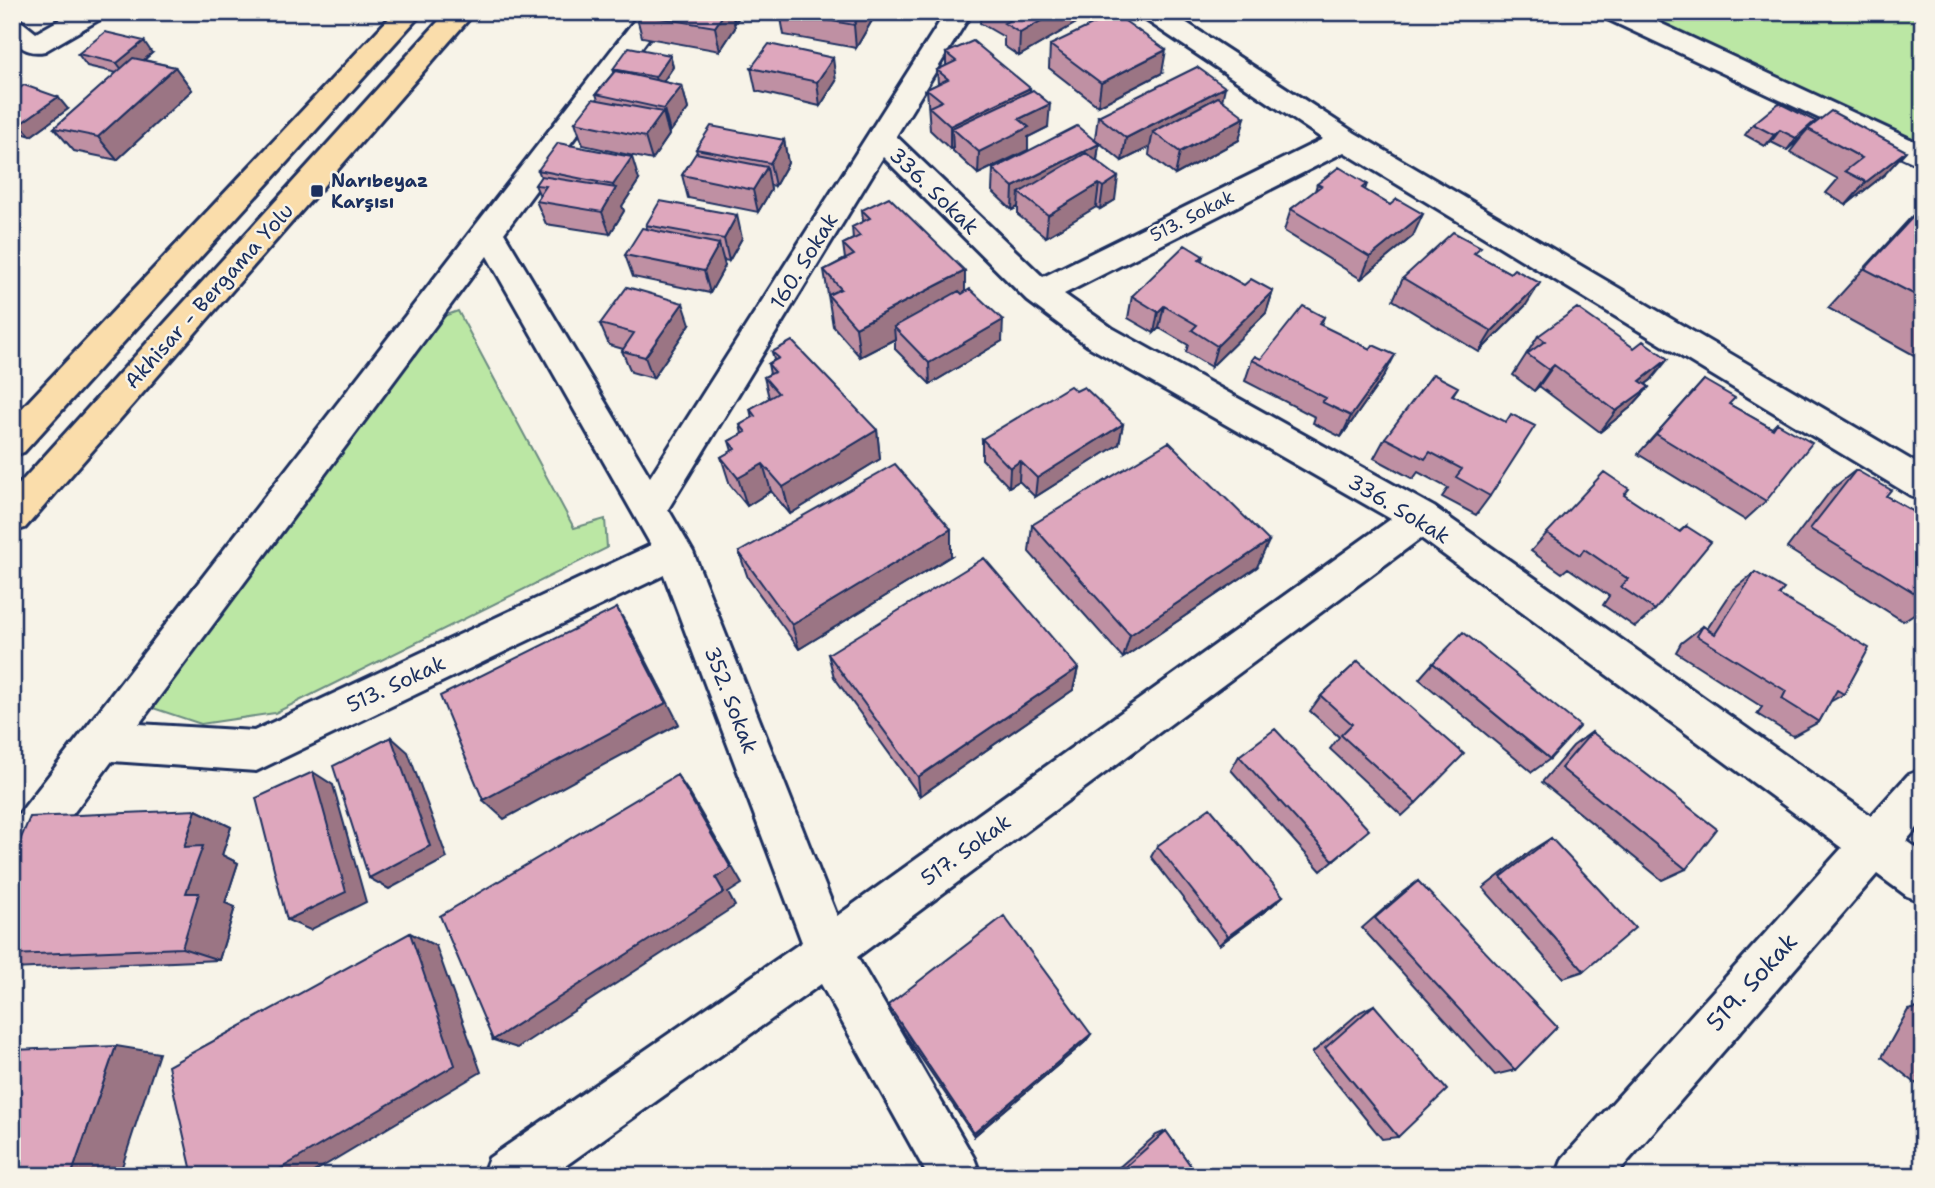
<svg xmlns="http://www.w3.org/2000/svg" width="1935" height="1188" font-family="'Shantell Sans',sans-serif">
<rect width="100%" height="100%" fill="#f7f3e8"/>
<filter id="ink" filterUnits="userSpaceOnUse"><feTurbulence type="fractalNoise" baseFrequency=".0143" numOctaves="2"/><feDisplacementMap in="SourceGraphic" scale="14" xChannelSelector="R" yChannelSelector="G"/><feConvolveMatrix kernelMatrix="1 2 1 2 8 2 1 2 1" color-interpolation-filters="sRGB"/></filter>
<g filter="url(#ink)">
<path fill="#bbe7a4" stroke="#6b8b81" stroke-width="2" d="M1632,12H1923V143C1825,101 1729,55 1632,12Z
M458,311L574,528L605,519L607,548L275,713L201,724L144,705L441,317Z"/>
<g fill="none" stroke-linecap="round" stroke-linejoin="round">
<defs>
<path id="minor" d="M73,12H106L102,18L45,51C30,54 23,49 12,40V19L21,21L36,33Z
M641,12H668L504,233L650,477L946,12H972L896,136L1043,277L1323,139L1143,18L1139,12H1170L1355,133L1923,467V500L1910,495L1344,152L1064,294L1112,328L1434,507L1871,816L1908,775L1923,769V821L1906,841L1923,853V902L1907,896L1877,874L1615,1176H1556L1563,1158L1842,848L1421,538L857,957L974,1158L981,1176H928L821,984L551,1176H482L489,1158L802,942L664,575L256,771L112,761L28,874L12,881V823ZM883,157L1028,301L1088,346L1391,519L837,916L693,552L668,509ZM487,256L651,545L254,731L139,724Z
M1601,12H1636L1923,145V167L1605,18Z"/>
<path id="major" d="M395,12H423L24,452L12,456V419Z
M447,12H475L25,528L12,532V492Z"/>
</defs>
<use href="#minor" stroke="#1b2f5e" stroke-width="6"/>
<use href="#major" stroke="#1b2f5e" stroke-width="6"/>
<use href="#minor" fill="#f7f3e8" fill-rule="evenodd"/>
<use href="#major" fill="#faddab" fill-rule="evenodd"/>
</g>
<path fill="#bf90a3" stroke="#1b2f5e" stroke-width="2" d="M177,12H204L197,18Z
M637,12H742L735,23H734L735,28L720,51L642,37L636,14Z
M780,12H877L856,48L784,35Z
M981,12H1079L1078,22L1019,56L1004,46V37L980,23Z
M1050,45L1162,73L1098,106L1049,68Z
M152,53L144,60L175,67L192,90L117,160L74,151L54,128L117,73L87,66L78,54Z
M946,53L1030,88V92L1048,127L1028,137V150L978,174L953,151V148L950,149L930,130L927,89L938,84L937,70L946,66Z
M670,55L673,67L663,82L682,86L688,109L670,132H668L669,135L652,160L583,145L575,122L598,100L596,94L614,72L613,69Z
M751,68L836,81L820,106L756,91Z
M12,94L68,109L31,136L12,130Z
M1098,116L1245,117L1239,140L1175,175L1149,155L1150,147L1122,161L1095,139Z
M1815,121L1812,126L1885,174L1846,205L1826,193L1838,179L1790,152L1801,138L1787,150L1771,142L1765,146L1745,135L1753,124Z
M784,140L788,163L775,186L770,185L771,190L758,212L688,198L682,175L697,153L696,149Z
M1099,144L1097,161L1115,200L1100,209L1096,207L1046,237L1018,215V207L1012,210L992,191L993,169Z
M538,170L639,180L622,206L624,211L610,234L546,224L536,201L540,196L535,185L541,177Z
M1317,184H1367L1365,190L1390,205L1413,236L1361,279L1284,231L1291,209L1315,191Z
M1923,204V360L1828,308Z
M862,210L965,292L1002,341L930,384L895,349V339L860,357L833,326L824,270L845,259L843,244L853,239L852,227L863,222Z
M646,225L742,238L729,261L723,260L725,266L710,293L633,277L625,255L647,229Z
M1477,255L1510,273L1526,305L1479,352L1393,300L1403,278Z
M1203,256L1202,261L1244,285L1273,291L1266,313L1211,367L1186,352L1188,345L1159,328L1154,333L1128,318L1132,296Z
M1324,317L1321,325L1384,376L1341,437L1313,423L1315,417L1245,381L1252,360L1261,359Z
M600,324H690L653,378L631,372L622,351L623,349L609,345Z
M1538,336L1651,380L1646,384L1649,387L1631,407L1600,432L1539,386L1534,391L1513,375Z
M772,352L877,430L880,459L790,514L771,491L747,506L730,485L721,457L732,451L729,441L742,434L740,425L752,418L750,409L769,398L764,377L770,374L768,364L774,360Z
M1704,380L1729,404L1772,428L1777,423L1766,501L1745,520L1638,454Z
M1458,387L1453,395L1490,496L1476,515L1442,497L1448,488L1418,472L1413,479L1374,458L1385,438Z
M1076,391L1123,424L1119,444L1035,497L1019,481L1009,487L982,459V439Z
M1856,470L1886,496L1923,517V608L1903,621L1787,548L1832,489Z
M1624,496L1679,532L1686,526L1655,610L1635,627L1603,605L1609,596L1568,568L1562,573L1531,551L1547,533Z
M1032,525L1257,567L1123,658L1029,552Z
M739,552L951,556L799,649L748,578Z
M1755,572L1779,595L1844,694L1830,702L1819,722L1793,736L1757,714L1762,707L1676,652L1681,643L1703,626L1707,629L1733,590Z
M828,654L1078,668L1073,690L920,796L834,677Z
M1358,661L1416,803L1402,816L1330,749L1339,737L1310,711L1321,696Z
M1433,663L1550,759L1532,772L1419,679Z
M1592,732L1686,869L1662,880L1542,782L1573,746Z
M1239,756L1356,841L1321,871L1231,770Z
M196,810L231,827L222,855L238,863L225,903L235,907L219,960L12,969V859Z
M1551,838L1584,971L1563,978L1483,888L1532,850Z
M1157,846L1283,896L1272,906L1219,945L1151,857Z
M1418,881L1515,1070L1495,1075L1362,928L1403,892Z
M888,1005L1091,1034L1085,1042L974,1136L892,1015Z
M1374,1005L1398,1137L1382,1139L1312,1053L1360,1012Z
M1923,1007V1089L1882,1057L1908,1010Z
M1166,1131L1198,1176H1109L1156,1135Z"/>
<path fill="#9b7584" stroke="#1b2f5e" stroke-width="2" d="M194,12H204L197,18Z
M725,12H732L735,28L720,51L715,27Z
M733,12H742L735,23Z
M861,12H877L856,48L854,25Z
M1056,12H1079L1078,22L1019,56L1020,33Z
M144,41L152,53L126,75L117,63Z
M1166,50L1162,73L1098,106L1101,83Z
M670,55L673,67L658,89L655,77Z
M833,58L836,81L820,106L817,82Z
M175,67L192,90L117,160L98,137Z
M682,86L688,109L670,132L664,109Z
M1225,87L1220,110L1153,132L1150,147L1122,161L1126,138Z
M1030,88L1029,111L952,128L953,148L950,149V126Z
M58,97L68,109L31,136L20,124Z
M1050,104L1048,127L1028,137V150L978,174L979,152L1019,119Z
M663,112L669,135L652,160L645,137Z
M1245,117L1239,140L1175,175L1180,152Z
M1815,121L1801,137L1787,150L1796,138Z
M1780,130L1771,142L1765,146L1774,135Z
M784,140L788,163L775,186L770,163Z
M1099,144L1096,167L1019,193L1018,207L1012,210L1013,187Z
M1906,151L1885,174L1846,205L1866,182Z
M632,157L639,180L622,206L624,211L610,234L602,212L615,190L613,185Z
M767,167L771,190L758,212L753,190Z
M1118,177L1115,200L1100,209L1103,187Z
M1099,184L1096,207L1046,237L1048,215Z
M1423,214L1413,236L1361,279L1370,257Z
M737,215L742,238L729,261L724,239Z
M719,244L725,266L710,293L704,271Z
M965,271V302L894,327L895,339L860,357L856,327Z
M1540,283L1526,305L1479,352L1492,331Z
M1273,291L1266,313L1211,367L1217,346Z
M683,303L690,324L653,378L645,357Z
M1164,306L1159,328L1154,333L1158,312Z
M1003,320L1002,341L930,384L929,363Z
M1395,355L1384,376L1341,437L1351,416Z
M1668,359L1651,380L1623,401L1640,381Z
M1554,365L1539,386L1534,391L1549,370Z
M1649,387L1631,407L1600,432L1616,411Z
M1123,424L1119,444L1035,497L1037,478Z
M877,430L880,459L790,514L783,487Z
M1020,461L1019,481L1009,487L1010,468Z
M763,464L771,491L747,506L738,478Z
M951,529V556L799,649L792,625Z
M1269,541L1257,567L1123,658L1130,635Z
M617,608L632,633L679,724L504,819L483,800Z
M1078,668L1073,690L920,796L918,777Z
M391,737L408,752L447,858L389,889L369,878Z
M313,772L333,785L366,902L310,930L287,920Z
M677,775L690,794L742,884L728,893L735,906L517,1048L493,1040L716,878Z
M196,810L231,827L222,855L238,863L225,903L235,907L219,960L182,948L186,893L184,847Z
M1283,896L1272,906L1219,945L1228,936Z
M410,933L436,946L481,1072L307,1176H268Z
M1091,1034L1085,1042L974,1136V1133Z
M116,1046L159,1053L119,1176H71Z"/>
<path fill="#dea7bd" stroke="#1b2f5e" stroke-width="2" d="M637,12H725L715,27L636,14Z
M782,12H861L854,25Z
M1002,12H1056L1020,33L1004,23L1012,19Z
M1115,14L1166,50L1101,83L1050,45Z
M105,32L144,41L117,63L78,54Z
M973,41L1030,88L950,126L929,107L942,101L927,89L948,79L937,70L956,61L946,53Z
M769,44L833,58L817,82L751,68Z
M629,47L670,55L655,77L613,69Z
M133,58L175,67L98,137L54,128Z
M1197,67L1225,87L1126,138L1098,116Z
M615,71L682,86L664,109L596,94Z
M24,85L58,97L20,124L12,122V94Z
M1033,90L1050,104L1019,119L1029,127L979,152L952,128Z
M1218,97L1245,117L1180,152L1153,132Z
M593,99L663,112L645,137L575,122Z
M1779,103L1815,121L1796,138L1780,130L1774,135L1753,124Z
M1831,111L1906,151L1866,182L1845,171L1862,158L1808,129Z
M711,126L784,140L770,163L696,149Z
M1077,126L1099,144L1013,187L993,169Z
M558,143L632,157L613,185L538,170Z
M696,153L767,167L753,190L682,175Z
M1086,153L1118,177L1103,187L1099,184L1048,215L1019,193Z
M1339,167L1367,184L1362,188L1390,205L1397,199L1423,214L1370,257L1291,209L1321,186L1317,184Z
M541,176L616,188L602,212L536,201L546,186L535,185Z
M889,197L965,271L856,327L828,295L841,289L824,270L854,255L843,244L860,236L852,227L870,218L862,210Z
M660,201L737,215L724,239L646,225Z
M1923,206V299L1865,269Z
M642,228L719,244L704,271L625,255Z
M1453,232L1481,247L1474,253L1510,273L1514,269L1540,283L1492,331L1403,278Z
M1185,245L1203,256L1199,260L1244,285L1251,279L1273,291L1217,346L1192,330L1197,325L1164,306L1158,312L1132,296Z
M627,287L683,303L645,357L622,351L634,333L600,324Z
M970,289L1003,320L929,363L894,327L959,291L962,294Z
M1303,306L1324,317L1319,324L1370,349L1373,345L1395,355L1351,416L1322,402L1326,398L1252,360L1255,356L1261,359Z
M1577,308L1634,348L1643,341L1668,359L1640,381L1649,387L1616,411L1554,365L1549,370L1527,354L1545,341L1538,336Z
M792,341L877,430L783,487L763,464L738,478L721,457L735,449L729,441L746,432L740,425L755,416L750,409L778,393L764,377L775,372L768,364L779,358L772,352Z
M1433,374L1458,387L1452,395L1506,422L1511,414L1535,426L1490,496L1456,477L1462,469L1430,452L1425,459L1385,438Z
M1704,380L1735,398L1729,404L1773,429L1777,423L1812,443L1766,501L1656,434Z
M1070,386L1076,391L1084,387L1123,424L1037,478L1020,461L1010,468L982,439Z
M1169,442L1269,541L1130,635L1032,525Z
M895,464L951,529L792,625L739,552Z
M1856,470L1891,490L1886,496L1923,517V598L1810,529Z
M1604,472L1629,489L1624,495L1680,532L1686,526L1711,542L1655,610L1621,587L1628,579L1584,549L1580,555L1547,533Z
M984,558L1078,668L918,777L828,654Z
M1755,572L1784,589L1779,595L1869,648L1844,694L1837,690L1819,722L1782,699L1786,691L1697,636L1703,626L1715,634Z
M617,608L666,703L483,800L440,696Z
M1463,632L1580,726L1550,759L1433,663Z
M1358,661L1464,754L1416,803L1341,735L1352,724L1321,696Z
M1275,729L1369,830L1333,860L1239,756Z
M1592,732L1717,829L1686,869L1561,768Z
M391,737L430,846L369,878L333,766Z
M313,772L346,892L287,920L256,798Z
M677,775L731,868L716,878L724,892L493,1040L440,916Z
M1210,808L1283,896L1228,936L1157,846Z
M196,810L184,847L203,846L186,893H199L182,948L12,955V859L30,817Z
M1551,838L1635,928L1584,971L1501,877Z
M1418,881L1557,1027L1515,1070L1375,918Z
M1004,916L1091,1034L974,1133L888,1005Z
M410,933L455,1065L268,1176H193L168,1066Z
M1374,1005L1447,1090L1398,1137L1325,1048Z
M1923,1038V1057L1915,1051Z
M116,1046L71,1176H12V1050Z
M1166,1131L1198,1176H1115Z"/>
</g>
<rect fill="#1b2f5e" stroke="#f7f3e8" stroke-width="2.5" x="310" y="184" width="14" height="14" rx="3.5"/>
<g text-anchor="middle" stroke-width="5" stroke-linejoin="round" paint-order="stroke">
<g font-size="18" font-weight="bold" fill="#1b2f5e" stroke="#f7f3e8" text-anchor="start">
<text x="331" y="187">Narıbeyaz<tspan x="331" dy="21">Karşısı</tspan></text>
</g>
<g font-size="18" fill="#1b2f5e" stroke="#f7f3e8">
<text transform="translate(1192 216) rotate(-27)" y="6">513. Sokak</text>
</g>
<g font-size="21" fill="#1b2f5e" stroke="#f7f3e8">
<text transform="translate(934 191) rotate(44)" y="7">336. Sokak</text>
<text transform="translate(804 261) rotate(-58)" y="7">160. Sokak</text>
<text transform="translate(209 296) rotate(-48)" y="7">Akhisar - Bergama Yolu</text>
<text transform="translate(1399 509) rotate(31)" y="7">336. Sokak</text>
<text transform="translate(396 684) rotate(-25)" y="7">513. Sokak</text>
<text transform="translate(731 700) rotate(69)" y="7">352. Sokak</text>
<text transform="translate(966 850) rotate(-36)" y="7">517. Sokak</text>
</g>
<g font-size="24" fill="#1b2f5e" stroke="#f7f3e8">
<text transform="translate(1752 982) rotate(-48)" y="8">519. Sokak</text>
</g>
</g>
<rect width="1935" height="1188" fill="none" stroke="#f7f3e8" stroke-width="42"/>
<rect x="21" y="21" width="1893" height="1146" fill="none" stroke="#1b2f5e" stroke-width="2.5" filter="url(#ink)"/>
</svg>
